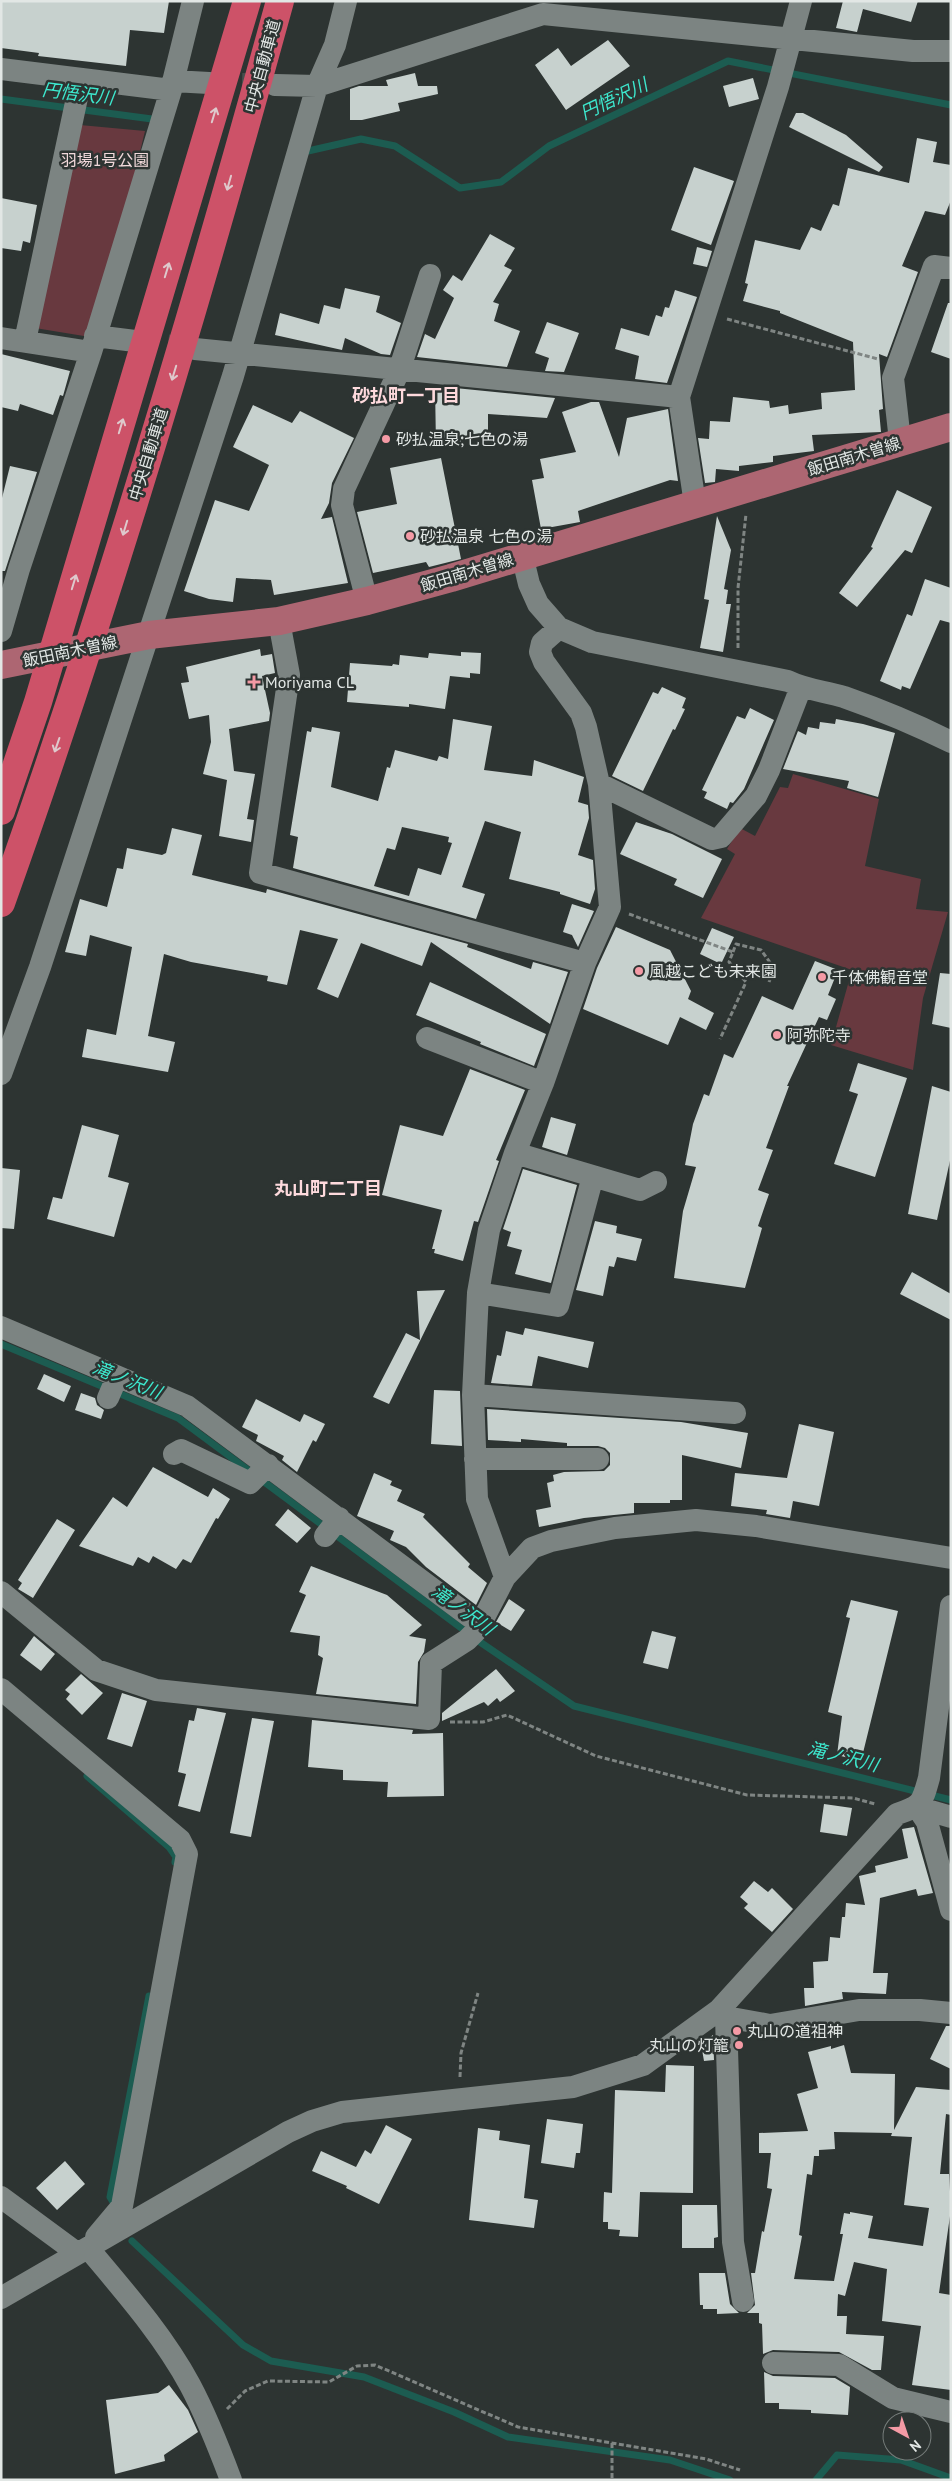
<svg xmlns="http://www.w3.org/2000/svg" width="952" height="2481" font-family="'PT Sans','Noto Sans JP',sans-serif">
<rect width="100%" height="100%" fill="#2d3432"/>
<path fill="#68393f" d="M80,125L145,131L119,238L90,337L35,328Z
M793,774L879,799L865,866L921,879L916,909L948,912L923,998L913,1070L831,1045L852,970L701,918L735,854L727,849L740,828L755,836L780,787L788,788Z"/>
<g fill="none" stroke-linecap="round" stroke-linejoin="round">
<path stroke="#1c5c51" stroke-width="7" d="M1,99L152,119
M308,151L361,139L395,146L460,188L501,182L549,146L728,61L951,105
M1,1344L178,1418L480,1642L574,1706L951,1800
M87,1776L169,1847L176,1857L175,1862
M116,2207L110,2197L149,1996
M132,2241L243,2345L271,2361L364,2377L454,2412L508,2437L670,2460L730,2480
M816,2480L837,2455L901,2460L951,2478"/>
</g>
<path fill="#c7d1ce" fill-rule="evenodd" d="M1,1H169L164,33L130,30L126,66L38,56L39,53L1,48Z
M843,1H918L911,22L863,9L857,32L836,28Z
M608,40L630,66L566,110L535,65L558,48L571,66Z
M415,73L418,86H437L438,94L398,103L400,111L362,120H350V89L359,86H388L386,80Z
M753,78L759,99L729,107L723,86Z
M796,113H803L846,135L883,167L879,172L789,127Z
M917,138L937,142L933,162L951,165V200L945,215L925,211L902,266L918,272L887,357L879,354L883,409L879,410L881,432L812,435L814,451L773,456V462L739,466V471L716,469L715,482L705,483L698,438L709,439L710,421L730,422L733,397L769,401L770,408L788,405L789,414L822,409L821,393L855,390L853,342L780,313V311L743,301L748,284L745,283L755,240L800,250L811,227L821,231L833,204L839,206L848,168L909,183Z
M694,167L734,181L711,245L671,230Z
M1,198L37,205L30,243L23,241L21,251L1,248Z
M490,234L515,248L504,266L512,270L493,302L499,304L494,321L520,331L507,367L417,357L425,334L435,339L454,298L443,290L453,275L462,281Z
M697,247L712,251L707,267L693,264Z
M345,288L380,296L376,312L401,323L390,355L381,354L345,338L342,350L275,335L280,313L319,324L324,305L340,309Z
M675,290L697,297L667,383L635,379L639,356L615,349L621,328L649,336L656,315L662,317L665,307L669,308Z
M948,303H951V359L931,352Z
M547,322L579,333L564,372L545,371L549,358L535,353Z
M1,354L70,371L63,396L60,395L53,415L20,404L18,411L1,407Z
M435,386L555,398L547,418L488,414V438H464V446H436Z
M591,402H599L619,457L627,418L668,409L678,481L670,480L578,511L580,522L541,529L532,480L544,478L540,459L576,452L562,412Z
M253,405L292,423L300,411L354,438L332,483L329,503L321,519L332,517L348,583L274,595L271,580L236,578L233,602L209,599L184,591L215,500L249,511L269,465L233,447Z
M441,458L461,559L429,567L426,562L373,573L357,512L397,504L390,468Z
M10,466L37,472L5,571H1V502Z
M897,490L932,507L912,553L905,550L857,607L839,593L873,548L871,547Z
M717,516L731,550L724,589L728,590L726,604H731L723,652L700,648L709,600L704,599Z
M925,579L951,588V623L940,620L910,689L902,686L901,690L880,681L907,614L912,616Z
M260,649L261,656L272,654L275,673L262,676L270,713L269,721L229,729L234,771L255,774L247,819L254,820L251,842L219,836L227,780L203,774L211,742L209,715L189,719L181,683L189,682L186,667Z
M461,652L481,653L480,674L470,673V678L450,676L445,709L409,704V707L347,702L350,663L392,666L393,664L399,665L400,655L428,658L429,653L461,656Z
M662,687L686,698L682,708L685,709L675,730L673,729L643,791L612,776L653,692L658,694Z
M750,708L774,720L744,789L733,803L730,802L727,809L704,798L707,792L702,790L737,716L745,719Z
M453,719L492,726L484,770L532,776L534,760L584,777L578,802L588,805L589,818L578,855L593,860L595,889L590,904L560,894V892L509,879L521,832L485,821L462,887L485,894L476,919L293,868L298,837L290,835L307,731L311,732L312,727L340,732L331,787L378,801L387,767L390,768L395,750L437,761L439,756L448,759ZM402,827L449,837L448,842L452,843L441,875L418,868L409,896L374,886L387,848L395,850Z
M836,719L863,724L895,733L878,797L847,788L849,781L783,769L798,731L806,735L808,727L819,729L820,722L835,724Z
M636,822L672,834L722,859L703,898L674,885L677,879L620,854Z
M172,828L202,835L192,875L266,893L267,889L271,890L468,944L467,947L531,969L533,962L568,972L550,1024L431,942L422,966L361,943L338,998L317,989L338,939L300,930L287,985L267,981L268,976L191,962L164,954L148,1036L175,1042L168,1072L82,1057L87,1029L116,1035L132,947L90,935L86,956L65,952L80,899L107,907L117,868L123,869L127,848L162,855L166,853Z
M572,904L594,911L578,947L572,935L563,932Z
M616,927L670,950L691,991L688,999L714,1013L706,1030L680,1017L668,1045L583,1009L597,968Z
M712,928L734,937L721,964L700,954Z
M815,961L838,970L828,995L836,999L827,1020L819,1017L787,1086H789L766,1148L773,1150L758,1190L769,1194L758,1226L762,1228L745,1288L674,1278L683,1211L696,1167L685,1165L693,1124L704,1094L709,1096L724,1054L733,1058L762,996L793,1010Z
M940,973L951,974V1028L932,1024Z
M430,982L546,1034L534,1066L480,1044L481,1042L416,1015Z
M858,1063L907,1078L875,1177L834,1164L858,1094L849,1091Z
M470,1069L525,1090L496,1160L499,1161L478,1222L474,1221L463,1261L434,1253L435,1249H432L442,1210L382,1195L400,1125L443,1136Z
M932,1086L951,1092V1156L937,1220L908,1214Z
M551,1117L576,1124L567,1155L542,1147Z
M82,1125L119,1135L108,1177L129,1183L114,1237L47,1219L53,1197L62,1199Z
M1,1168L20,1170L14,1229L1,1228Z
M523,1169L577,1185L551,1283L515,1274L522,1250L507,1246L511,1232L503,1229Z
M595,1221L617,1226L616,1233L642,1239L636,1261L617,1257L614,1267L609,1266L603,1296L576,1290Z
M912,1272L951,1294V1320L900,1294Z
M445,1290L389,1404L373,1397L406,1333L420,1340L417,1291Z
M525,1328L594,1342L588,1368L538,1356L532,1386L491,1383L497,1355L501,1356L506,1331L523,1335Z
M44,1374L71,1386L64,1402L37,1389Z
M434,1390L460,1391L462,1446L431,1444Z
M81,1393L95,1398L97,1405L104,1410L101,1419L75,1410Z
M256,1399L300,1422L304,1414L325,1424L316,1442L313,1440L297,1472L282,1460L284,1456L256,1441L258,1435L242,1427Z
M487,1409L681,1422L748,1433L741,1468L682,1455V1500H670V1503H634V1513L584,1518L539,1527L536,1510L551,1507L547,1483L554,1481L553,1475L564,1472L604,1471L610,1465V1453L605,1448L598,1446H567V1443L521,1439V1442L488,1440Z
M799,1424L834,1432L819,1506L793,1501L790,1518L766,1514L767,1510L731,1506L735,1473L787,1478Z
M153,1467L208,1497L213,1488L230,1499L218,1519L216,1518L191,1563L183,1559L176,1569L153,1556L149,1563L138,1557L133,1566L79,1546L113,1497L127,1507Z
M374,1473L392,1481L390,1485L402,1490L397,1501L425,1514L423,1517L470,1564L468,1567L487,1583L476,1605L426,1567L406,1547L390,1540L394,1531L357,1516Z
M288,1509L311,1528L297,1543L275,1525Z
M57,1519L75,1530L33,1598L18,1589L22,1583L18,1580Z
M311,1566L387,1595L422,1625L409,1636L426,1639L424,1652L418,1662L416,1704L316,1694L323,1658L318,1655L320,1636L290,1632L306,1595L299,1592Z
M509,1599L525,1610L511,1631L496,1622Z
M851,1600L898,1611L861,1761L837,1755L842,1716L828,1712L850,1618L846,1617Z
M652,1631L676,1637L668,1669L643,1663Z
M34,1636L55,1654L41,1671L20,1655Z
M496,1669L515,1691L500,1702L497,1698L488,1706L484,1702L442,1721V1713Z
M81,1674L103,1693L82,1715L66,1699L70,1694L65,1690Z
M122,1693L147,1701L132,1747L107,1739Z
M197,1708L226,1713L200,1812L178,1806L186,1774L178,1772L189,1720L194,1721Z
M252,1718L274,1721L251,1837L230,1833Z
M312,1720L413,1730L412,1734L443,1733L444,1796L387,1797L388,1782L343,1780V1770L308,1767Z
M824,1804L852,1808L847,1836L820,1832Z
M914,1827L933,1893L918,1896L916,1889L880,1898L873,1973H888L886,1994L842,1992L843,1999L805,2006L804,1988H814L813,1962L828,1961L830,1937L840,1938L842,1917H845L846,1903L865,1905L859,1876L876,1872L875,1866L908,1858L902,1829Z
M754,1881L768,1892L772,1888L793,1909L772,1932L744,1908L748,1904L740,1897Z
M946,2026H951V2069L930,2059Z
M713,2035L714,2060L704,2061L701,2044Z
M844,2045L851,2073L895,2074L894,2130L916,2087L951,2090V2115L946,2114L940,2174H949L951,2209L939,2293L951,2295V2390L912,2385L921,2326L882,2321L887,2269L854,2262L845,2296L838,2294L837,2316H847L846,2334L884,2336L881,2370H872L839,2352L773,2350L763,2354L762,2324L759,2323V2313H747L755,2305L751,2273H755L762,2231L764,2232L772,2189L767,2188L771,2153H759V2133L808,2131L797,2094L818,2088L808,2052L831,2046V2049ZM834,2132L892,2133L891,2136L912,2137L904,2205L929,2208L923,2246L868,2238L873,2216L850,2212V2214L844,2213L840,2234H843L834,2281L794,2279L802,2236L799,2235L807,2174L812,2175L814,2156H819V2150L835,2149Z
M666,2065L694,2066L693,2193L640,2192L638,2237L619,2236L620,2230L608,2229V2222H603L604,2192L612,2193L615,2090L665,2092Z
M547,2119L583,2124L580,2153H576L574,2168L541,2163Z
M386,2125L412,2139L379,2204L346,2188L347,2186L312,2171L321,2151L356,2167L365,2150L371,2154Z
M478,2128L500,2131L499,2140L530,2145L524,2198L538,2200L534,2228L469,2220Z
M65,2161L85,2184L57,2210L36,2188Z
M682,2205H717L718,2237L714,2238V2248H682Z
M699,2273H725L730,2304L739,2313L717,2314V2309H703V2305H700Z
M764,2372L773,2376L835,2378L850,2387L848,2415L811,2413V2410L779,2409V2403H765Z
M169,2385L188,2410L198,2432L164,2455L165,2461L115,2474L106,2400L158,2393Z"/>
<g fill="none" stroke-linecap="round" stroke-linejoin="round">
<path stroke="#484f4d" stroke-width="22" stroke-dasharray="22 11" stroke-linecap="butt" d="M209,83L273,85
M135,341L195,349"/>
<path stroke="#7f8583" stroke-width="3" stroke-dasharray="5 2.5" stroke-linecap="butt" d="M727,319L878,359
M738,648V588L746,514
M629,914L733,952L729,962L746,982L720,1039
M733,952L736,944L761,950L774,968L769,982
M450,1722H483L507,1715L596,1756L747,1795L853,1798L875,1804
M460,2077L461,2053L478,1993
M227,2409L245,2391L268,2381L329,2382L357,2366L375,2365L518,2427L706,2459L740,2470
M612,2443V2480"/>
<path stroke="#7c8482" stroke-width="22" d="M1,69L171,90
M173,81L209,83
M275,85L317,86L543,14L913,51H951
M95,336L135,341
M1,338L91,352L19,569L1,631
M25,341L81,79
M195,349L679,397
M91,352L171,90L193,1
M900,441L893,378L934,266L951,268
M695,504L679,397L778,87L801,1
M522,555L529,584L538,604L559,628L592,642L788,681C806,690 825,691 844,697C881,710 915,724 951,742
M367,601L342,505L344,489L399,371L430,275
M279,621L289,675L260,873L585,963
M599,784L712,839L721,837L756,796L769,770L801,687
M427,1038L543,1083
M1,1074L40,967L233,376L317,86L335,45L346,1
M515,1153L640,1190L656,1182
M478,1293L558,1306L593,1176
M1,1327L187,1406L481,1625
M473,1395L735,1413
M108,1398L117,1377
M174,1454L181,1450L250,1483L268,1465
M475,1459H598
M325,1536L339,1518
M505,1577L477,1499L473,1395L478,1293L489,1230L515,1153L543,1083L585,963L610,907L599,784L586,727L581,713L544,662L540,652L542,643L559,628
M1,1592L96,1670L156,1690L429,1719L431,1663L467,1640L478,1629L505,1577L532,1548L551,1541L615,1528L696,1520L756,1526L951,1558
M1,1689L180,1840L187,1854L122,2206L96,2237
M917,1807L927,1822L951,1910
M917,1807L951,1817
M719,2010L726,2017L733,2242L743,2301
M726,2017L770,2025L859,2010H920L951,2013
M1,2197L77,2253
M88,2248C124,2291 163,2335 190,2385C206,2415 219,2448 231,2480
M1,2298L288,2132L312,2121L342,2112L573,2087L643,2065L719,2010L897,1814C922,1806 922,1803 929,1778L951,1606
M773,2363L839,2365L893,2398L951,2412"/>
<path stroke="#ad6672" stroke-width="28" d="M1,665L149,635L279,621L367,601L451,578L951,427"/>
<path stroke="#cd5268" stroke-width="28" d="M1,811L38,702L247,1
M1,903C107,607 197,304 280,1"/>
</g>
<defs><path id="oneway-shaft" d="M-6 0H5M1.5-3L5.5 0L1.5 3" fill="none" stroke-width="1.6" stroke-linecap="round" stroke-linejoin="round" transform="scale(1.25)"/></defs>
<g stroke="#dec9cc">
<use href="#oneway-shaft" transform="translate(214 115) rotate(-73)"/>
<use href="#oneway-shaft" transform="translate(229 183) rotate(106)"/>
<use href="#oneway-shaft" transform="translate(167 270) rotate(-73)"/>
<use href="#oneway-shaft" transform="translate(174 373) rotate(107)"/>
<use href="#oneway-shaft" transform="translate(121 426) rotate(-73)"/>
<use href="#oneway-shaft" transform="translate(125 528) rotate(107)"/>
<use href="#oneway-shaft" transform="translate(74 582) rotate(-73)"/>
<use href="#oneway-shaft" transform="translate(57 745) rotate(109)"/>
</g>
<g fill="#f49aa5" stroke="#2d3432" stroke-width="2">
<circle cx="386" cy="439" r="5"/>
<circle cx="410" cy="536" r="5"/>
<path d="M251.5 674.5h5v5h5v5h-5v5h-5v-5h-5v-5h5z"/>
<circle cx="639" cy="971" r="5"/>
<circle cx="822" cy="977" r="5"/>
<circle cx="777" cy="1035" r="5"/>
<circle cx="737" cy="2031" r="5"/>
<circle cx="739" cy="2045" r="5"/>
</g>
<g text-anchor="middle" stroke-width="5" stroke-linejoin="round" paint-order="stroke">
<g font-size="16" fill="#e2e7e5" stroke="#2d3432">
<text transform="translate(262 66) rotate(-75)" y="6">中央自動車道</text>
<text transform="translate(148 454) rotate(-73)" y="6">中央自動車道</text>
<text transform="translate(854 456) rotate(-17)" y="6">飯田南木曽線</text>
<text transform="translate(467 572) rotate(-17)" y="6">飯田南木曽線</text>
<text transform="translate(70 651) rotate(-12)" y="6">飯田南木曽線</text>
</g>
<g font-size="16" fill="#f1d8da" stroke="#2d3432">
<text x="105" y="166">羽場1号公園</text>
</g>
<g font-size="16" fill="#e2e7e5" stroke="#2d3432" text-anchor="start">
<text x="396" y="445">砂払温泉;七色の湯</text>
<text x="420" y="542">砂払温泉 七色の湯</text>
<text x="265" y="688">Moriyama CL</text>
<text x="649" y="977">風越こども未来園</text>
<text x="832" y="983">千体佛観音堂</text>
<text x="787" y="1041">阿弥陀寺</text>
<text x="747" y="2037">丸山の道祖神</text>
<text x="729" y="2051" text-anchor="end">丸山の灯籠</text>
</g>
<g font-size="18" font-style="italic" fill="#3de8ce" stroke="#2d3432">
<text transform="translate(78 94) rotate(7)" y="6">円悟沢川</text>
<text transform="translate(614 99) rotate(-25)" y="6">円悟沢川</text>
<text transform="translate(127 1380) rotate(22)" y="6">滝ノ沢川</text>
<text transform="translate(463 1610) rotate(36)" y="6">滝ノ沢川</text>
<text transform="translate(843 1757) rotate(14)" y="6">滝ノ沢川</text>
</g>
<g font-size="18" font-weight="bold" fill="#fedadd" stroke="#2d3432">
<text x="406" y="402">砂払町一丁目</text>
<text x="328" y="1195">丸山町二丁目</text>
</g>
</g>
<rect width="952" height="2481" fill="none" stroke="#e2e7e5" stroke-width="5"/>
<g transform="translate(907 2436) rotate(140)"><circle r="24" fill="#2d3432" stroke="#757c7a"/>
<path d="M0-4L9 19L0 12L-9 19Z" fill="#f49aa5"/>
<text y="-8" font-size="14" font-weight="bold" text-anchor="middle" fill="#e2e7e5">N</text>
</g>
</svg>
